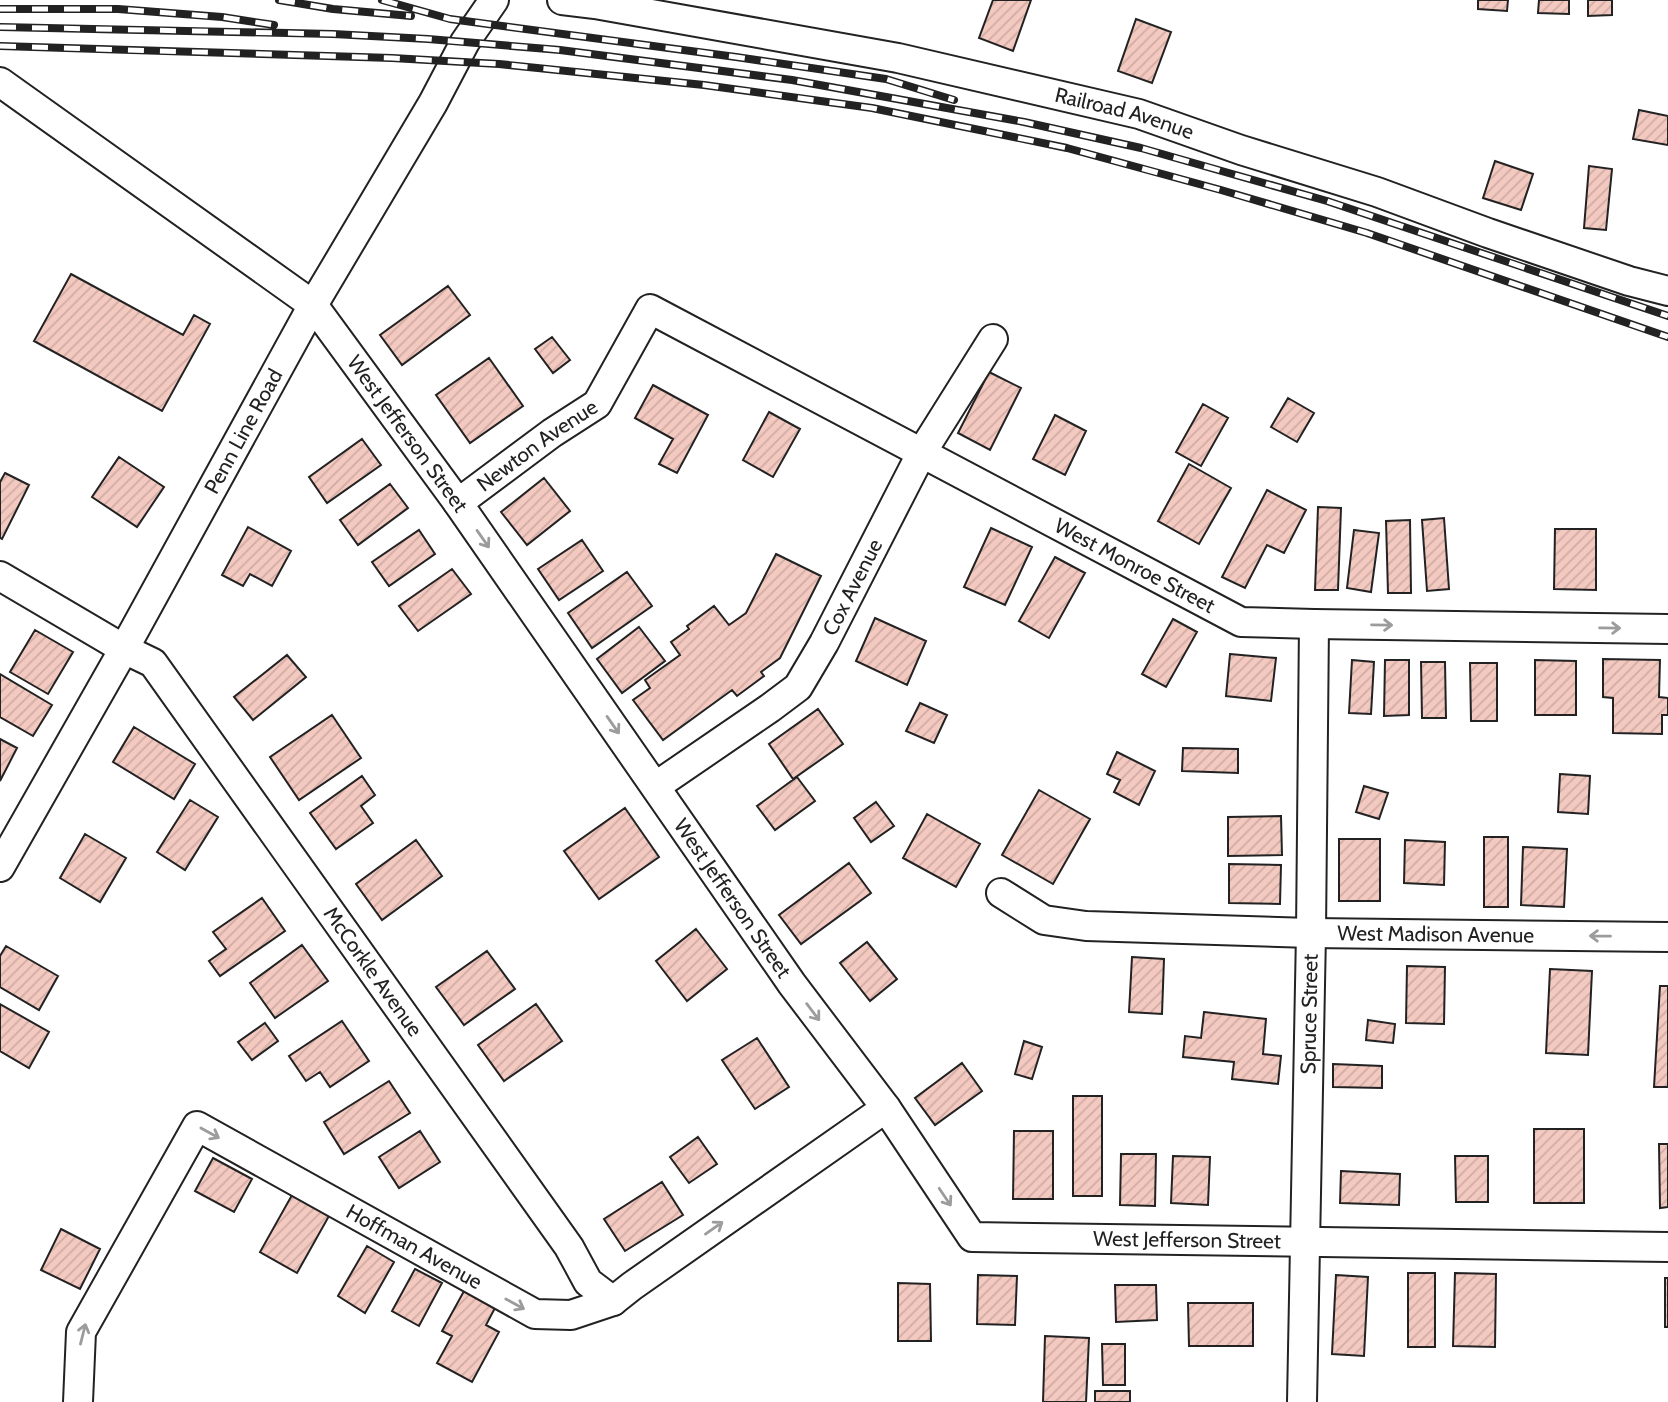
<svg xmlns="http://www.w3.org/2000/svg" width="1668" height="1402" font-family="Cabin,sans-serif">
<defs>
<pattern id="building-hatch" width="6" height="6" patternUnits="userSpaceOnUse" patternTransform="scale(1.75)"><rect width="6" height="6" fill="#f3c9c0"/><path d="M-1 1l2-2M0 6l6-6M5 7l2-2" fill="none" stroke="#d0aca5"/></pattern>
</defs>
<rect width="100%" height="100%" fill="#fff"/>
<path fill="url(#building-hatch)" stroke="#222" stroke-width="2" d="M993,0H1031L1013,51L979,38Z
M1478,0H1508L1507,11L1478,9Z
M1539,0H1569V14L1538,13Z
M1588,0H1612V15L1588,16Z
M1136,19L1171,32L1152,83L1118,71Z
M1639,110L1668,116V145L1633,139Z
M1495,161L1533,174L1521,210L1483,198Z
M1589,166L1612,169L1606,230L1584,228Z
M71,274L183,335L194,315L210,324L162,411L34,341Z
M448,286L470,315L402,365L380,335Z
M552,337L570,360L553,373L535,349Z
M489,358L523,406L470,443L436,395Z
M989,372L1021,388L990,450L958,433Z
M653,385L708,415L677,473L659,464L673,439L635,418Z
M1288,398L1314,413L1297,442L1271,427Z
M1203,404L1228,418L1201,466L1176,452Z
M769,412L800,429L773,477L743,460Z
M1055,415L1086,431L1065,475L1033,459Z
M362,439L381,465L327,503L309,477Z
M119,457L164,487L137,527L92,497Z
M1189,464L1231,488L1199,544L1158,521Z
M5,473L29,485L2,539L0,538V482Z
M544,478L570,511L527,545L501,512Z
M390,484L408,508L358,545L340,520Z
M1267,490L1306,510L1284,553L1267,545L1245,588L1222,577Z
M1318,507L1341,508L1338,590H1315Z
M1444,518L1449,589L1427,591L1422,520Z
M1410,520L1411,593H1388L1386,521Z
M248,527L291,551L272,586L250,574L243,586L222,575Z
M991,528L1032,547L1005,605L964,587Z
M1555,529H1596V590L1554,589Z
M419,530L435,554L389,586L372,562Z
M1354,530L1379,533L1371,592L1347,588Z
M582,540L603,571L559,600L538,569Z
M776,554L821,576L780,658L761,672L764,676L737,696L732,690L663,740L633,700L650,688L645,680L680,655L671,642L689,629L687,626L714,606L729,625L746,613Z
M1055,557L1085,573L1049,638L1019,621Z
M452,569L471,594L418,631L399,606Z
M627,572L652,606L592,648L568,613Z
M875,618L926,641L907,685L856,661Z
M1173,619L1197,632L1166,687L1142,674Z
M639,627L665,661L622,693L597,659Z
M35,630L73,652L48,694L10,672Z
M1230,654L1276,658L1271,701L1226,696Z
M287,655L306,677L253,720L234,697Z
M1603,659L1660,660L1659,697L1668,698V715H1662V734L1613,733V698L1603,697Z
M1352,660L1374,662L1371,714L1349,713Z
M1385,660H1409V715L1384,716Z
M1535,660L1576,661V715H1535Z
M1421,662H1445L1446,718H1422Z
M1470,663H1497V721H1471Z
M0,674L52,705L33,736L0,717Z
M920,703L947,715L934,743L906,731Z
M818,709L843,744L793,779L769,744Z
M332,715L361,758L299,800L270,757Z
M134,727L195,764L174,799L113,762Z
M0,739L17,748L0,781Z
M1183,748L1238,749V773L1182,771Z
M1117,752L1155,771L1139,805L1114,792L1120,780L1107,774Z
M1560,774L1590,776L1588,814L1558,812Z
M362,776L375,795L361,806L373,823L336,849L310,813Z
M797,777L815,801L775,830L757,806Z
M1364,786L1388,793L1379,819L1356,812Z
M1039,790L1090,819L1053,884L1002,855Z
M190,800L218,817L185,870L157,852Z
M876,802L894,826L871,842L854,818Z
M625,808L659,857L599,899L564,851Z
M927,814L980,844L956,887L903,858Z
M1281,816L1282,855L1228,856V817Z
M85,834L126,858L100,902L60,878Z
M1484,837H1508V907H1484Z
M1339,839H1380V901H1339Z
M416,840L442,876L382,920L356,884Z
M1405,840L1445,842L1444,885L1404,883Z
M1523,847L1567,849L1564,907L1521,905Z
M849,863L871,893L801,944L779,915Z
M1229,864L1281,865L1280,904L1229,903Z
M262,898L285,931L220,976L209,961L226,949L213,932Z
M696,929L727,969L687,1001L656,961Z
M867,942L897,979L870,1001L840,963Z
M302,945L328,981L275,1018L250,983Z
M6,946L58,976L39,1010L0,987V956Z
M487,951L515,989L464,1025L436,987Z
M1132,957L1164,959L1162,1014L1129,1012Z
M1407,966L1445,967L1444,1024L1406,1023Z
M1550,969L1592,971L1588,1055L1546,1053Z
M1660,986H1668V1087H1654Z
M0,1004L49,1032L29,1068L0,1051Z
M536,1004L562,1041L504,1081L478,1045Z
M1204,1012L1266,1019L1263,1054L1281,1056L1278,1084L1232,1079L1234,1062L1183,1057L1185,1036L1201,1038Z
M1368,1020L1395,1024L1393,1043L1366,1040Z
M342,1021L369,1061L330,1087L320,1072L306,1081L289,1056Z
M265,1023L278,1041L252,1060L238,1042Z
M757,1038L789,1087L755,1109L722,1060Z
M1024,1041L1042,1047L1032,1079L1015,1074Z
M962,1063L982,1091L935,1125L915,1098Z
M1333,1064L1382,1066V1088L1333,1087Z
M389,1081L410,1113L344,1154L324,1122Z
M1073,1096H1102V1196H1073Z
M1534,1129H1584V1203H1534Z
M420,1131L440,1162L399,1188L379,1157Z
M1014,1131H1053V1199H1013Z
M698,1137L717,1164L689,1183L670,1157Z
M1659,1144H1668V1207L1660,1208Z
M1121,1154H1156L1155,1206L1120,1205Z
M1173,1156L1210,1157L1208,1205L1171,1203Z
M1455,1156H1488V1202H1456Z
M213,1158L252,1179L234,1212L195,1191Z
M1341,1171L1400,1174L1399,1205L1340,1203Z
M662,1182L683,1215L625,1251L604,1219Z
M292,1195L329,1216L297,1273L260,1252Z
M61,1229L100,1249L80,1289L41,1270Z
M367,1246L394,1262L365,1313L338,1296Z
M415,1269L442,1283L419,1326L392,1311Z
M1408,1273H1435V1347H1408Z
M1455,1273L1496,1274L1495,1347L1453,1346Z
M978,1275L1017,1276L1015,1325L977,1324Z
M1336,1275L1368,1277L1364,1356L1332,1354Z
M1665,1278H1668V1327H1665Z
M898,1283L930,1284L931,1341H898Z
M1115,1285H1156L1157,1320L1116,1322Z
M464,1291L495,1308L486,1325L499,1332L472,1382L437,1363L452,1336L442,1331Z
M1188,1303H1253V1346H1189Z
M1045,1336L1089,1338L1086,1402H1043Z
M1102,1344H1125V1385H1103Z
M1095,1391H1130V1402H1095Z"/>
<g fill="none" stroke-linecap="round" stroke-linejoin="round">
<defs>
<g id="street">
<path id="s1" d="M562,0L595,4L898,58L1139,114L1241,150L1377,192L1488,233L1629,281L1668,291"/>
<path id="s2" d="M0,82L313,305L458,503L792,984L886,1108L972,1237L1668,1247"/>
<path id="s3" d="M458,503L552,433L597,404L650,309L1241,622L1314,624L1668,629"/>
<path id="s4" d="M0,576L124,649L153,663L569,1247L588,1282L613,1301"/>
<path id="s5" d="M656,786L770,708L798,687L824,643L922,452L993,339"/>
<path id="s6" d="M0,867L124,649L313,305L433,103L465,42L494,0"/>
<path id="s7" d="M1001,893L1044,920L1086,926L1311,933L1668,937"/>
<path id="s8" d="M78,1402L81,1332L197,1126L535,1314L571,1315L613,1301L632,1286L886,1108"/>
<path id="s9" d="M1302,1402L1311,933L1314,624"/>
</g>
</defs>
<use href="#street" stroke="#222" stroke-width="32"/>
<use href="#street" stroke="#fff" stroke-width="28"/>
<defs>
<path id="rail" d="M279,0L333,9L411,16
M382,0L450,19L736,57L886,79L954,100
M0,9H118L222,17L274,25
M0,27L333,34L428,39L560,50L792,80L1024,122L1141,148L1327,201L1668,316
M0,46L392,58L499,64L704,85L872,108L1067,148L1221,190L1367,233L1668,337"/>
</defs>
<use href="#rail" stroke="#222" stroke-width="8"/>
<use href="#rail" stroke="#fff" stroke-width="5" stroke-dasharray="16" stroke-linecap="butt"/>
</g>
<defs><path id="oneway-shaft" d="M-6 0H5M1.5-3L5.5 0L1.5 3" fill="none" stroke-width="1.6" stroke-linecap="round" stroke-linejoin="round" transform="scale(1.75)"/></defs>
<g stroke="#9c9c9c">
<use href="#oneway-shaft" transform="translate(483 539) rotate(55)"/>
<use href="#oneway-shaft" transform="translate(1382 625) rotate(1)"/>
<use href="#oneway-shaft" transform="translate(1610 628) rotate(1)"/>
<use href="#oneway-shaft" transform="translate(613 725) rotate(55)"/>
<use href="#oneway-shaft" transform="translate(1600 936) rotate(-179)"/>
<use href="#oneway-shaft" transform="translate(813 1012) rotate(53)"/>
<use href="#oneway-shaft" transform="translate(210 1133) rotate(29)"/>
<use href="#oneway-shaft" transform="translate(945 1197) rotate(56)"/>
<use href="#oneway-shaft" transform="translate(714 1228) rotate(-35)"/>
<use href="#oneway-shaft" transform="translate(515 1304) rotate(29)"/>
<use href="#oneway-shaft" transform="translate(83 1334) rotate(-76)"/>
</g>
<g text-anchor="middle" stroke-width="5" stroke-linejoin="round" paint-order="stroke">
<g font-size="21" fill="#222" stroke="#fff">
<text dy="7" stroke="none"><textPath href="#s1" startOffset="574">Railroad Avenue</textPath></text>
<text dy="7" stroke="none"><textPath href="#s6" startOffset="499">Penn Line Road</textPath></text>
<text dy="7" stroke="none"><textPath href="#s2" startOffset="544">West Jefferson Street</textPath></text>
<text dy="7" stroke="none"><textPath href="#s3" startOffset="98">Newton Avenue</textPath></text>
<text dy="7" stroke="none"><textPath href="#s3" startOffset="828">West Monroe Street</textPath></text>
<text dy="7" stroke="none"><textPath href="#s5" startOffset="287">Cox Avenue</textPath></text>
<text dy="7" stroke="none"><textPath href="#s2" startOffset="1111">West Jefferson Street</textPath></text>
<text dy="7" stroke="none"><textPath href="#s7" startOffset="443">West Madison Avenue</textPath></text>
<text dy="7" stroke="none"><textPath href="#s4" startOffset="555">McCorkle Avenue</textPath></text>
<text dy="7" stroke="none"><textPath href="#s9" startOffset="388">Spruce Street</textPath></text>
<text dy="7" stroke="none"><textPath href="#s2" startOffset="1741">West Jefferson Street</textPath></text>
<text dy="7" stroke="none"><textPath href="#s8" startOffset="555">Hoffman Avenue</textPath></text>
</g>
</g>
</svg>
